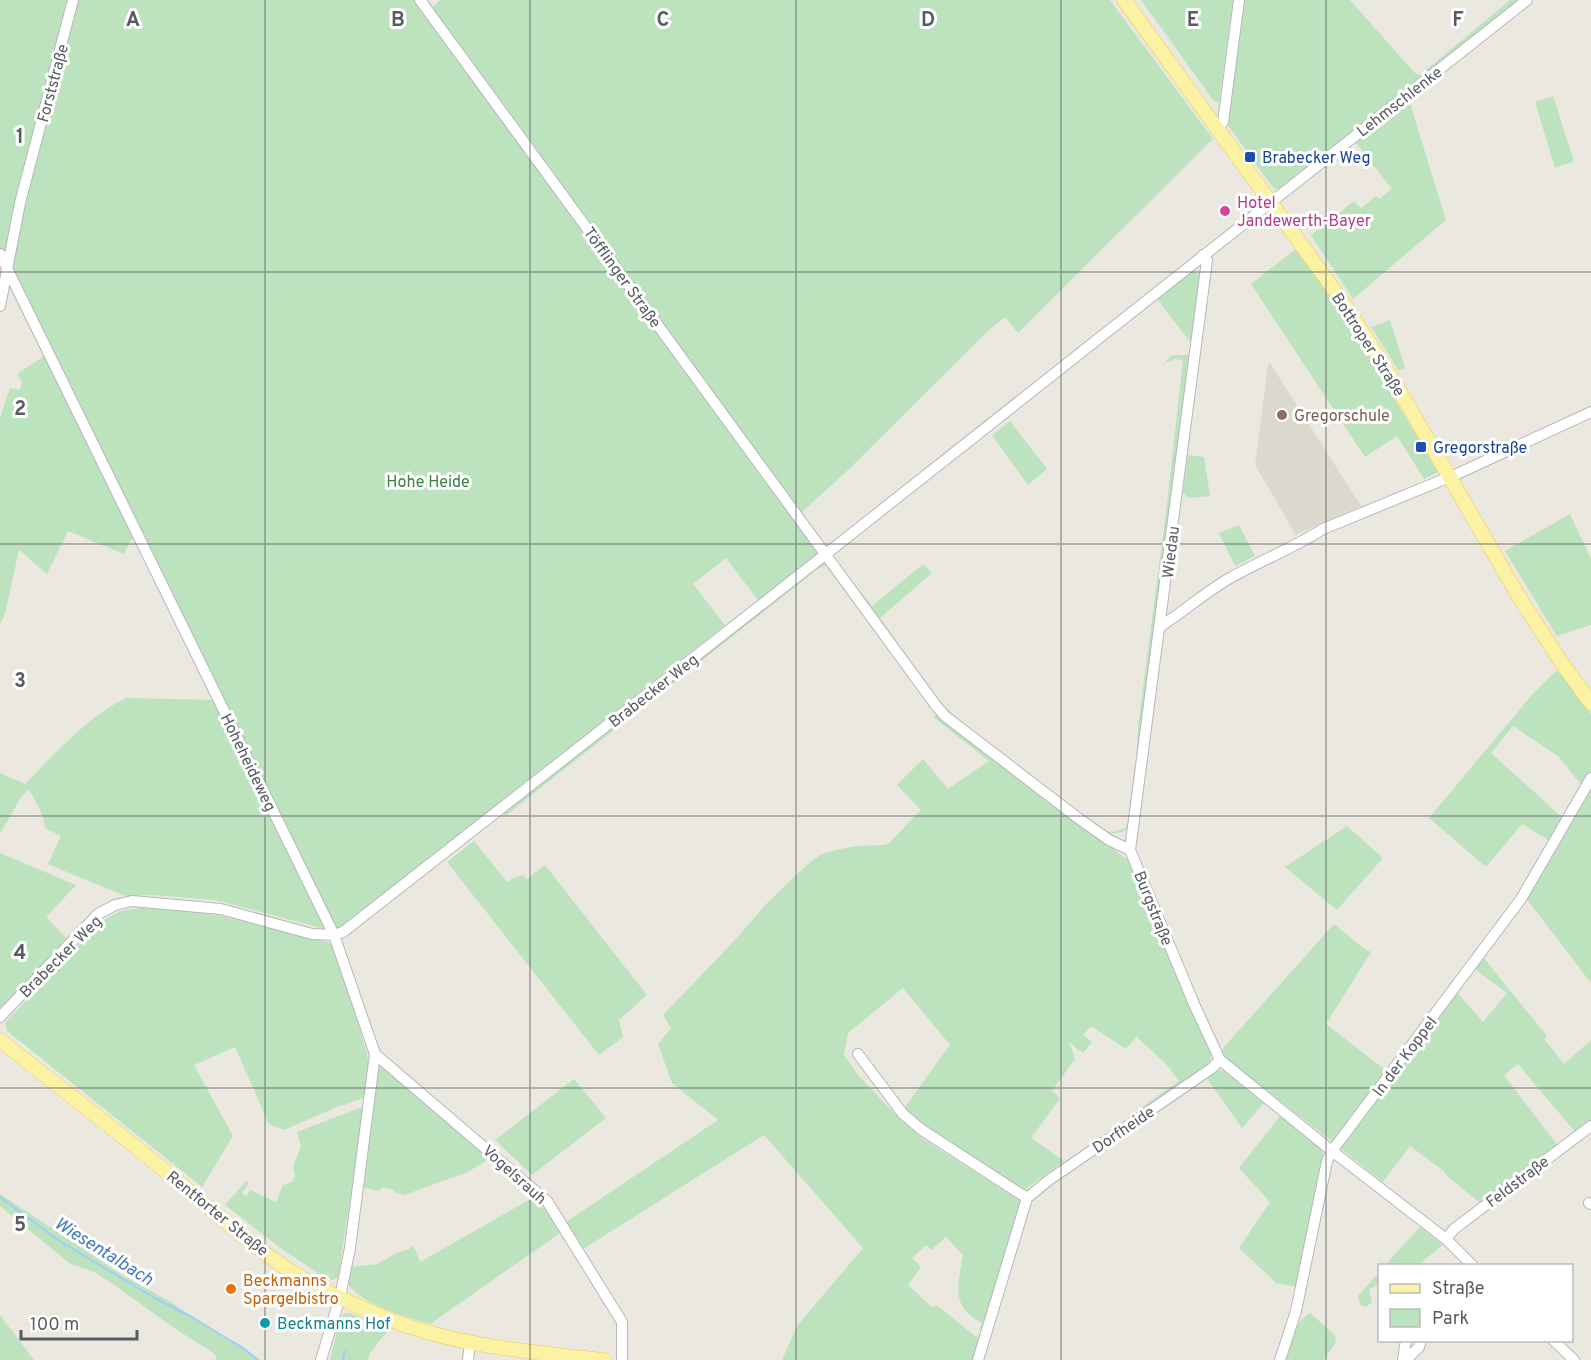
<svg xmlns="http://www.w3.org/2000/svg" width="1591" height="1360" font-family="Overpass,sans-serif">
<rect width="100%" height="100%" fill="#ebe9df"/>
<path fill="#dbd8cd" d="M1270,363L1361,506L1296,535L1255,465L1268,365Z"/>
<path fill="#bce2be" d="M0,0H428L433,7L440,0H1110L1213,139L1018,333L1005,317L988,331L848,470L801,513L730,429L818,554L758,600L726,558L693,584L725,625L337,930L0,255Z
M1141,0H1233L1219,103L1213,100Z
M1242,0H1350L1415,73L1420,75L1510,0H1523L1303,170H1301L1280,190L1273,188L1227,124Z
M1553,96L1574,161L1555,168L1535,102Z
M1409,100L1446,220L1353,299L1311,235L1354,201L1361,208L1376,196L1379,199L1392,189L1356,143Z
M1297,248L1368,354L1438,472L1424,479L1397,436L1365,457L1251,284Z
M1192,271L1200,275L1191,343L1157,299Z
M1390,320L1405,368L1399,371L1371,327Z
M1172,355H1189L1130,826L1123,832L1108,834L948,715L850,584L853,582L872,606L923,564L932,573L880,618L942,704L968,728L1084,816L1107,831L1113,832L1125,828L1128,822L1137,748L1138,726L1167,504L1183,360L1175,359L1163,364Z
M44,356L102,472L135,533L124,554L68,531L47,574L19,550L5,614L0,624V418L10,388L20,390L22,382L17,374Z
M1010,421L1047,469L1028,485L992,435Z
M1188,455L1204,457L1210,496L1189,498L1183,493Z
M1570,514L1591,559V625L1557,636L1505,551Z
M1239,525L1255,556L1235,566L1219,533Z
M820,563L828,565L930,704L928,709V704L826,566L819,568L505,816L503,812Z
M1556,671L1559,672L1591,714V772L1582,786L1559,757L1513,726L1491,753L1564,819L1551,842L1522,824L1486,867L1429,818L1531,696Z
M126,698L215,700L324,926L321,928L215,900L152,895L125,896L48,864L61,836L45,828L43,816L29,789L21,797L0,834V773L25,784C53,755 90,715 126,698Z
M938,714L1129,861L1211,1051L1210,1063L1145,1109L1142,1107L1179,1081L1166,1064L1137,1037L1142,1030L1126,1049L1091,1026L1083,1035L1092,1042L1083,1053L1067,1041L1071,1047L1075,1059L1052,1091L1060,1098L1031,1138L1064,1161L1024,1190L931,1133L907,1111L905,1107L950,1045L903,988L848,1033L844,1055L859,1076L894,1113L923,1139L1021,1201L982,1329L979,1330L982,1323C950,1307 958,1285 963,1255L946,1237L931,1250L926,1245L912,1258L921,1267L908,1285L932,1307L938,1306L976,1337L979,1334L975,1360H782L797,1326L863,1248L764,1135L583,1249L566,1222L718,1120L672,1083L658,1044L671,1028L663,1015L736,939L765,905L810,862L822,854L836,850L856,846L884,845L889,843L921,810L897,785L923,759L948,789L989,761L933,717Z
M1591,785V983L1526,898Z
M1347,826L1383,858L1337,910L1285,867Z
M474,841L507,882L515,877L523,875L527,879L545,865L647,995L619,1020L623,1037L599,1055L447,862Z
M0,853L76,885L46,917L68,940L0,1012Z
M147,907L218,915L330,943L336,949L367,1053L369,1070L364,1098L337,1107L284,1130L269,1124L235,1047L194,1065L233,1136L202,1187L7,1031L5,1023L100,922L120,911Z
M1334,924L1363,948L1371,952L1326,1024L1388,1072L1333,1142L1227,1060C1223,1056 1222,1053 1224,1047Z
M1482,956L1547,1036L1544,1039L1564,1064L1591,1040V1121L1576,1133L1518,1064L1504,1075L1558,1146L1480,1203L1446,1175L1444,1171L1410,1146L1383,1182L1340,1148L1456,991L1483,1022L1507,993L1473,968Z
M381,1066H383L492,1157L468,1172L404,1195L395,1192L394,1190L382,1187L379,1191L364,1188L378,1069Z
M1215,1070L1224,1071L1264,1103L1242,1128L1206,1077Z
M574,1079L606,1118L532,1175L495,1140Z
M359,1108H365L338,1277L333,1280L324,1277L279,1247L225,1205L246,1181L249,1183L242,1193L246,1196L250,1190L276,1202L283,1185L292,1182L295,1176L293,1166L301,1147L297,1132Z
M1280,1116L1320,1147L1323,1153L1298,1287L1276,1283L1239,1248L1270,1202L1239,1168Z
M0,1194L124,1276L169,1301L261,1360H217L215,1354L174,1328L107,1280L94,1272L69,1263L0,1206Z
M536,1196L560,1233L430,1324C404,1316 362,1305 347,1283L350,1267L377,1264L397,1253L409,1249L413,1245L420,1262Z
M1420,1227L1443,1245L1418,1265H1385Z
M1379,1272V1285L1369,1289L1372,1302L1366,1307L1360,1305L1358,1296Z
M350,1313L390,1328L370,1353L368,1360H330L340,1318L344,1314Z
M1310,1313L1335,1335L1336,1342L1324,1360H1283C1289,1344 1294,1322 1310,1313Z
M0,1315L34,1360H0Z"/>
<g fill="none" stroke-linecap="round" stroke-linejoin="round">
<path stroke="#9fcefc" stroke-width="2" d="M0,1197L58,1240L153,1297L193,1318L243,1348L258,1360
M343,1360L345,1351"/>
<defs>
<path id="minor" d="M420,0L937,707L945,716L1078,818L1109,840L1130,850L1194,1004L1220,1060L1332,1151L1446,1239L1473,1266
M1218,129L1223,122L1239,0
M0,254L334,935L375,1054L350,1248L340,1297L321,1360
M0,306L20,203L73,0
M1161,626C1183,612 1202,595 1225,581C1257,562 1292,549 1323,529L1457,474L1591,412
M1130,850L1206,268L1207,260L1203,255
M0,1017L98,914L115,905L132,901L221,909L312,934L334,935L343,932L826,554L1527,0
M375,1054L547,1201L622,1322V1360
M858,1054L903,1114L922,1130L1027,1198
M1589,1203L1591,1204
M1446,1239L1454,1229L1591,1126
M1553,1340L1574,1360
M468,1360L470,1343
M978,1360L1027,1198L1049,1180L1212,1068L1220,1060
M1280,1360L1296,1311L1327,1161L1332,1151L1521,899L1591,778
M1403,1360L1406,1340
M1406,1360L1419,1347L1421,1340"/>
<path id="major" d="M1124,0L1345,305L1391,376L1518,595L1561,662L1591,703
M0,1040C51,1081 103,1120 153,1161C199,1198 243,1240 292,1272C321,1290 354,1305 386,1318C455,1346 530,1352 604,1360"/>
</defs>
<use href="#minor" stroke="#b5b7bc" stroke-width="12"/>
<use href="#major" stroke="#ecca58" stroke-width="15"/>
<use href="#minor" stroke="#fff" stroke-width="10"/>
<use href="#major" stroke="#fcf2a4" stroke-width="14"/>
</g>
<path fill="none" stroke="#585b60" stroke-width="1.5" stroke-opacity="0.55" d="M265,0V1360M530,0V1360M796,0V1360M1061,0V1360M1326,0V1360M0,272H1591M0,544H1591M0,816H1591M0,1088H1591"/>
<g fill="#1a4fb4" stroke="#fff" stroke-width="2">
<rect x="1244" y="151" width="12" height="12" rx="3"/>
<rect x="1415" y="441" width="12" height="12" rx="3"/>
</g>
<circle fill="#d1479c" stroke="#fff" stroke-width="2" cx="1225" cy="211" r="6"/>
<circle fill="#8d6e63" stroke="#fff" stroke-width="2" cx="1282" cy="415" r="6"/>
<circle fill="#e8710a" stroke="#fff" stroke-width="2" cx="231" cy="1289" r="6"/>
<circle fill="#0f9aa8" stroke="#fff" stroke-width="2" cx="265" cy="1323" r="6"/>
<g text-anchor="middle" stroke-width="6" stroke-linejoin="round" paint-order="stroke">
<g font-size="16" fill="#585b60" stroke="#fff">
<text transform="translate(52 83) rotate(-75)" y="6">Forststraße</text>
<text transform="translate(1399 101) rotate(-38)" y="6">Lehmschlenke</text>
<text transform="translate(623 277) rotate(54)" y="6">Töfflinger Straße</text>
<text transform="translate(1369 344) rotate(57)" y="6">Bottroper Straße</text>
<text transform="translate(1170 552) rotate(-83)" y="6">Wiedau</text>
<text transform="translate(653 690) rotate(-38)" y="6">Brabecker Weg</text>
<text transform="translate(249 762) rotate(64)" y="6">Hoheheideweg</text>
<text transform="translate(1154 908) rotate(68)" y="6">Burgstraße</text>
<text transform="translate(60 956) rotate(-45)" y="6">Brabecker Weg</text>
<text transform="translate(1404 1056) rotate(-53)" y="6">In der Koppel</text>
<text transform="translate(1123 1129) rotate(-34)" y="6">Dorfheide</text>
<text transform="translate(515 1174) rotate(42)" y="6">Vogelsrauh</text>
<text transform="translate(1517 1181) rotate(-37)" y="6">Feldstraße</text>
<text transform="translate(218 1213) rotate(39)" y="6">Rentforter Straße</text>
</g>
<g font-size="16" fill="#164399" stroke="#fff" text-anchor="start">
<text x="1262" y="163">Brabecker Weg</text>
<text x="1433" y="453">Gregorstraße</text>
</g>
<g font-size="16" fill="#b23c85" stroke="#fff" text-anchor="start">
<text x="1237" y="208">Hotel<tspan x="1237" dy="18">Jandewerth-Bayer</tspan></text>
</g>
<g font-size="16" fill="#785e54" stroke="#fff" text-anchor="start">
<text x="1294" y="421">Gregorschule</text>
</g>
<g font-size="16" fill="#37813e" stroke="#fff">
<text x="428" y="487">Hohe Heide</text>
</g>
<g font-size="16" fill="#c56008" stroke="#fff" text-anchor="start">
<text x="243" y="1286">Beckmanns<tspan x="243" dy="18">Spargelbistro</tspan></text>
</g>
<g font-size="16" fill="#0d838f" stroke="#fff" text-anchor="start">
<text x="277" y="1329">Beckmanns Hof</text>
</g>
<g font-size="18" font-style="italic" fill="#4378bd" stroke="#fff">
<text transform="translate(104 1251) rotate(32)" y="6">Wiesentalbach</text>
</g>
</g>
<g font-size="20" text-anchor="middle" font-weight="bold" fill="#585b60" stroke="#fff" stroke-width="6" stroke-linejoin="round" paint-order="stroke">
<text x="133" y="26">A</text>
<text x="398" y="26">B</text>
<text x="663" y="26">C</text>
<text x="928" y="26">D</text>
<text x="1193" y="26">E</text>
<text x="1458" y="26">F</text>
<text x="20" y="143">1</text>
<text x="20" y="415">2</text>
<text x="20" y="687">3</text>
<text x="20" y="959">4</text>
<text x="20" y="1231">5</text>
</g>
<rect x="1378" y="1264" width="195" height="78" fill="#ffffff" stroke="#bcbdbf" stroke-width="1.5"/>
<rect x="1390" y="1284" width="30" height="9" fill="#fcf2a4" stroke="#bcbdbf" stroke-width="1.5"/>
<text x="1432" y="1294" font-size="18" fill="#585b60">Straße</text>
<rect x="1390" y="1309" width="30" height="18" fill="#bce2be" stroke="#bcbdbf" stroke-width="1.5"/>
<text x="1432" y="1324" font-size="18" fill="#585b60">Park</text>
<path d="M21 1330v9h116v-9" fill="none" stroke="#585b60" stroke-width="3"/>
<text x="30" y="1330" font-size="18" fill="#585b60" stroke="#ffffff" stroke-width="4.5" paint-order="stroke">100 m</text>
</svg>
